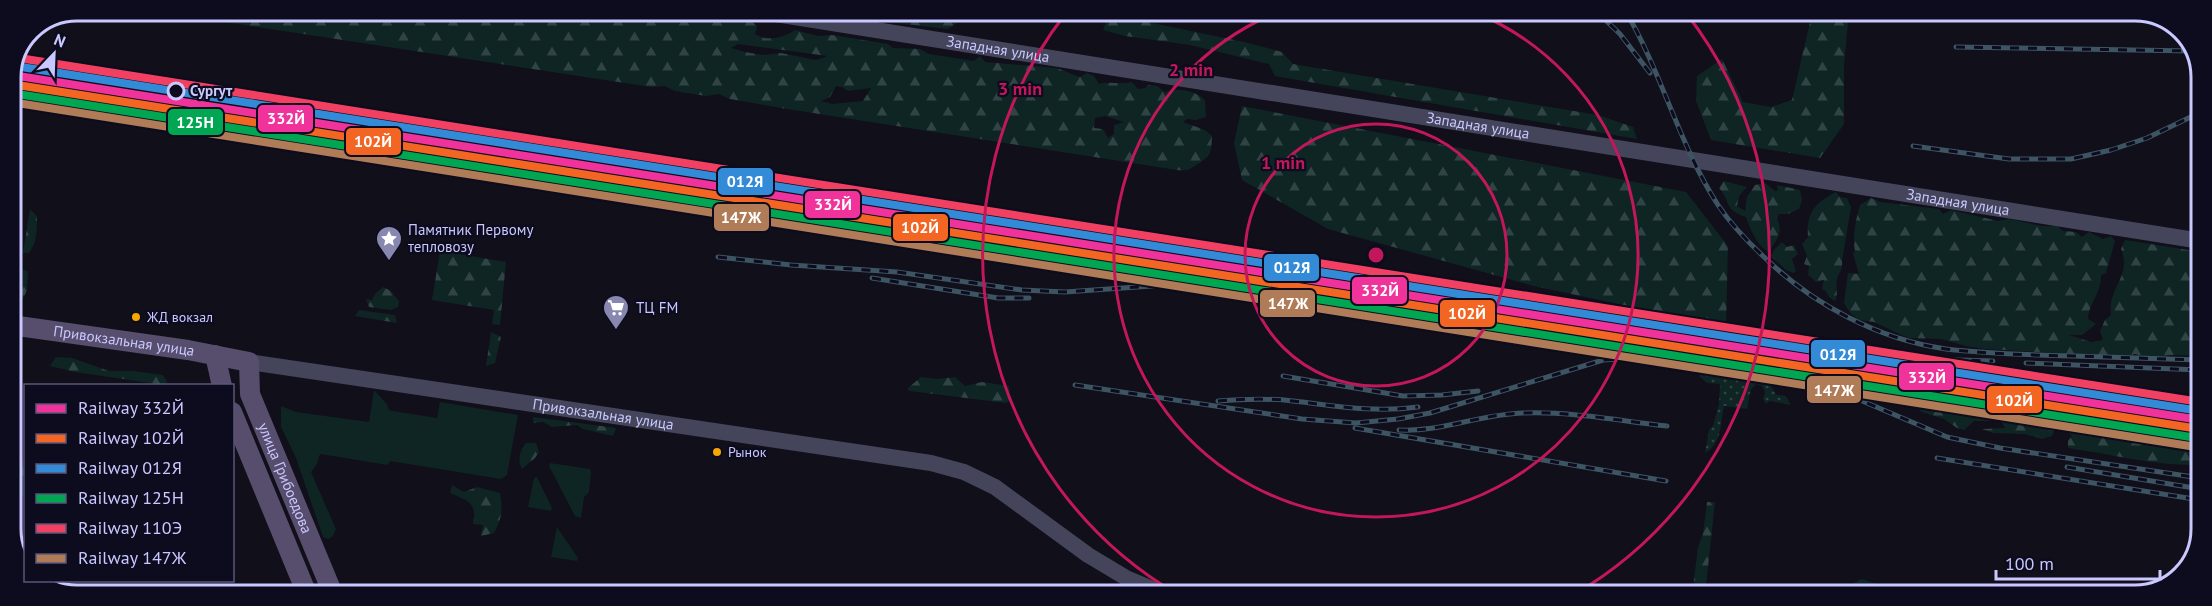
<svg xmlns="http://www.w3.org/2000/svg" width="2212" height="606" font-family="'PT Sans',sans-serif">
<defs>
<pattern id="grass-dots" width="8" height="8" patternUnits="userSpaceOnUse" patternTransform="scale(1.5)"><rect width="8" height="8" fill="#0e2524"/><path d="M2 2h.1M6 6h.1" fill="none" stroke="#304345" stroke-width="1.8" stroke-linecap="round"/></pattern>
<pattern id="forest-firs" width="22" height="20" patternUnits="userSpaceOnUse" patternTransform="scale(1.5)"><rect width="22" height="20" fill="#0e2524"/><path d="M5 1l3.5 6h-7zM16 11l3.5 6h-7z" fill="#304345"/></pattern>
</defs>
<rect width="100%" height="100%" fill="#100f1a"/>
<path fill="url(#grass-dots)" d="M1705,370C1717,370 1725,370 1733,379C1741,373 1757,373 1765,380C1770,383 1773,390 1777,395L1786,396L1791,405L1770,401L1766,404L1763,399L1765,392L1762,386L1756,384L1751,389L1747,409L1724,406C1720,424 1722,444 1705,453L1709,430L1713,426L1719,404L1720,384L1707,383L1699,376Z"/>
<path fill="url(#forest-firs)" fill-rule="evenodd" d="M153,11H679L686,16C699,11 715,17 732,15L737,20C745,19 752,20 757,26L755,34C768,42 783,38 795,30L818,36L832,35L888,44L893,48L920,49L929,54L974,61L980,56L985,62L1057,68L1080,77L1087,73L1094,76L1099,84C1107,81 1120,85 1132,82L1138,89L1145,88L1148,85L1157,86L1165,92C1177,87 1196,91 1205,100L1206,117L1196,120L1187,119L1183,122L1205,130L1212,136C1211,155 1211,156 1196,165C1189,170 1186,171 1177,170L781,108L730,99L719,94L706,96L675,91L665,86L651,87ZM738,44L828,56L816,60L781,53L763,55L745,52L731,48ZM836,86L842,87L848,91L871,88L863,101L832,104L821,101L830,97ZM1105,116L1124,122L1114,125V134L1108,138L1103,129L1094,128L1095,118Z
M842,11H963V12L960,21L948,29L853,18Z
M1811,12H1849L1844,65V124L1820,158L1711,140L1696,101L1697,76L1722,59L1743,102L1771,107L1792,100L1810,22Z
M1123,17L1244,42L1282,52L1293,64L1598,115L1633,127L1637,139L1275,76L1269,64L1190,45L1125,36L1103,30L1106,22Z
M1242,106L1686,192L1728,246L1726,327L1534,286L1328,229L1242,180L1234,143Z
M1724,181L1747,187L1739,196L1737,206L1745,211L1747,197L1755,185L1765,183L1775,191L1778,190L1777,185L1800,190L1802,200L1799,209L1788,214H1779L1777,219C1784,233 1776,241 1768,252C1756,243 1751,231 1746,217C1723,209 1732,203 1719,188Z
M1836,192L1840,197L1847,198L1851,207L1842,261C1843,272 1838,272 1837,280C1835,288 1839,293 1835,301L1829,297L1826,291L1822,289L1824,280L1816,282L1808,275L1809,266L1804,264L1807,256L1802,244L1808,237C1806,213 1815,203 1836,192Z
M1871,198L1880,202L1939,209L1943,214L1951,210L1998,221L2009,219L2042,226H2057L2063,231L2076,232L2082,237L2089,232L2103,239L2111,236L2115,241L2106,273L2101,275C2101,295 2089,302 2088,319L2096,324L2082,335H2069L2091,342L2103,340L2100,331L2105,320L2111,315C2108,285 2132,278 2121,249L2125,240L2201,252L2200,356L2171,355L2148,358L2135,354L2122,358L2091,359L2092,355L1985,349L1966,346L1941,339L1908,338L1874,322L1859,320L1851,314L1844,303L1848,273L1859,274L1853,254L1855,251C1852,236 1856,219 1860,205Z
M30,209L37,216C37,229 37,242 29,253H23Z
M1782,242L1787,247L1794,245L1798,254L1792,259L1796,271L1794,273L1786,270L1771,256L1774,250Z
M440,251L506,262L500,325L492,324L494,310L432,300Z
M21,269L28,271L27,290L22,301L11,303V293L17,294Z
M383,287L391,291L399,301L398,307L391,310L369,307L366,299L372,300L375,294Z
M359,310L395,315L397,323L355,316Z
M491,332L501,337L495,363L486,366Z
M56,357L72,358L109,371H133L163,375L167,382L164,385L75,372L50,366Z
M921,377L937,379L955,377L965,386L982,382L1009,386L1011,400L1006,403L910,391L907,389Z
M2000,403L2045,406L2060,412L2073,411L2098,417L2148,424L2161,422L2179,429L2200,431V465C2155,466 2111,454 2068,448V441L2072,436L2066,431L2055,429L2052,436L2042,439L2025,434L1993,433L1982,429L2005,428L2001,421H1974L1964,430L1957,428L1944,419L1919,411L1925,406L1942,410L1958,409L2033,422L2041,416C2028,410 2013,411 2000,403Z
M533,417L616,428L613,436L583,429L577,425L552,427L543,422L533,423Z
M526,443H536L539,452L535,458L522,469C517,460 520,450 526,443Z
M11,448L25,463V498L22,494L11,492Z
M452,485L464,492L477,487L500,493C503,509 502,519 494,533L481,536L483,525L473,524C478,502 466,500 450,493Z
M1707,502H1715L1705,595H1692L1698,547L1703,534Z
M1862,579L1876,584L1952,595H1847L1848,586Z"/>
<path fill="#0e2524" d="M374,390L387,404L389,410L393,411L437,418L440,402L518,415L507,475L501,479L390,461L388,465L320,454L317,464L311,472L336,529L333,536L329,539L323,537L296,458L281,427V406L296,412L369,422Z
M550,463L590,469L591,472L589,492L584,497L581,518L575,516L549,466Z
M537,477L552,508L551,511L528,507L534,478Z
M557,527L578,558L577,561L551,557Z"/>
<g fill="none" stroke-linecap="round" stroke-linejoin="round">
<g stroke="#44455b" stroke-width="16">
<path id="s1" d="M757,11L2201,241"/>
<path id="s2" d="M249,362L931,463L964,472L995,487L1088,555L1128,579L1164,594"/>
</g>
<g stroke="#574e6e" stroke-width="20">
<path id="s3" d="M11,325L188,350L249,362L250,394L333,594"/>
<path d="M215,355L222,386"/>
<path d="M232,412L307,594"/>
</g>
<defs>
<path id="rail" d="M1597,12L1620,34L1650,73
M1626,12C1662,73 1679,145 1718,205C1730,223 1747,241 1763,256C1812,304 1877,339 1946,349C1988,354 2030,355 2073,356C2115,357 2158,359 2200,360
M1956,47L2192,51
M11,84L1103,256
M1913,146L2009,159H2071L2111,150L2147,138L2201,112
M933,244L1826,381L1912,399L2019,415
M718,257L791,265L897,272L1022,290L1065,292L1166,285
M872,278L998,298H1029
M1632,323L1720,338L1891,358L1993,361
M2026,363L2200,370
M1283,376L1403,396L1442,395L1478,391
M1075,385L1302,419L1356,423L1398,419L1430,413L1603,360L1635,358
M1834,389L1947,437L2000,448L2200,478
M1218,401C1243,399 1268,398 1293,401C1337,406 1373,413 1418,407
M1355,428L1666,481
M1399,430C1442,432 1481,414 1523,413C1571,411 1620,421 1667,426
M1937,458L2200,500
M2067,467L2200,489"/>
</defs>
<use href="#rail" stroke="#3d5563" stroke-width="5"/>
<use href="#rail" stroke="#0d0b1e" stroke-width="3" stroke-dasharray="9" stroke-linecap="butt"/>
<defs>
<path id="rail-1" d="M12,75L2200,420"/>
<path id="rail-2" d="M11,84L2199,429"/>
<path id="rail-3" d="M15,66L2200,411"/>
<path id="rail-4" d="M11,93L2197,438"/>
<path id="rail-5" d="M19,58L2200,402"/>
<path id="rail-6" d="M11,102L2196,447"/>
</defs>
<use href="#rail-1" stroke="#0d0b1e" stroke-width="12"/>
<use href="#rail-2" stroke="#0d0b1e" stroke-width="12"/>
<use href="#rail-3" stroke="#0d0b1e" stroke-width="12"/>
<use href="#rail-4" stroke="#0d0b1e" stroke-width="12"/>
<use href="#rail-5" stroke="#0d0b1e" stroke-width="12"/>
<use href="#rail-6" stroke="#0d0b1e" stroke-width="12"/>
<use href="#rail-1" stroke="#ef339a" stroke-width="8"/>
<use href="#rail-2" stroke="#f26522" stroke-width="8"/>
<use href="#rail-3" stroke="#338bd7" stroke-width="8"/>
<use href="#rail-4" stroke="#00a651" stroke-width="8"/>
<use href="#rail-5" stroke="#f24062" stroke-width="8"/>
<use href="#rail-6" stroke="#b07c57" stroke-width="8"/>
</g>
<g fill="none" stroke="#c2185b" stroke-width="3">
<circle cx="1376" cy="255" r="131"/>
<path d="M1474 12A262 262 0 1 1 1278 12"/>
<path d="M1177 594A393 393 0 0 1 1066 13M1686 13A393 393 0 0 1 1575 594"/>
</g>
<defs>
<symbol id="sight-pin" viewBox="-11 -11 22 30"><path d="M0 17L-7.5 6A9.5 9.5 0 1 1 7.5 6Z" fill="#8887af" stroke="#0d0b1e"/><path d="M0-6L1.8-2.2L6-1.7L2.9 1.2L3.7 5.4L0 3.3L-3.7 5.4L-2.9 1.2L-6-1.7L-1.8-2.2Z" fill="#fff"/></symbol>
<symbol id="supermarket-pin" viewBox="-11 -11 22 30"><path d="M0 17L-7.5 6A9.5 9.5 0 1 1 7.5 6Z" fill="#8887af" stroke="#0d0b1e"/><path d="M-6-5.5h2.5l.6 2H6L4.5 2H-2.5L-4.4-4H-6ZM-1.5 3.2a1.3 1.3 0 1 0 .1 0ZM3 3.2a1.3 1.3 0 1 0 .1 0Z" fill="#fff"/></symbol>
</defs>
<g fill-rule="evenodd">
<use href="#sight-pin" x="374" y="224" width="30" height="40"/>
<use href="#supermarket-pin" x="601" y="293" width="30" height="40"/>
</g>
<circle fill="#0d0b1e" stroke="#c9c8ff" stroke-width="3" cx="176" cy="91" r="8"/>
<g fill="#f7a600" stroke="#0d0b1e" stroke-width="2">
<circle cx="136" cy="317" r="5"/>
<circle cx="717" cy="452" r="5"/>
</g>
<g text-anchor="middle" stroke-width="4.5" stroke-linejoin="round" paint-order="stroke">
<g font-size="14" fill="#c9c8ff" stroke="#0d0b1e" text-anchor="start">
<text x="147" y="322">ЖД вокзал</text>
<text x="728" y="457">Рынок</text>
</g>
<g font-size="15" fill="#c9c8ff" stroke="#0d0b1e">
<text dy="5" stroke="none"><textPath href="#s1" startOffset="244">Западная улица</textPath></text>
<text dy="5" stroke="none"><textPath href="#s1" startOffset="730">Западная улица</textPath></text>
<text dy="5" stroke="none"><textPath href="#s1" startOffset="1216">Западная улица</textPath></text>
<text dy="5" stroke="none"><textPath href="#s3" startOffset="114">Привокзальная улица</textPath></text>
<text dy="5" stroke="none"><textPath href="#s2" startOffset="358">Привокзальная улица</textPath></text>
<text dy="5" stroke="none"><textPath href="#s3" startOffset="364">улица Грибоедова</textPath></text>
</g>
<g font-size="15" font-weight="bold" fill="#c9c8ff" stroke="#0d0b1e" text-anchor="start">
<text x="190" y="96">Сургут</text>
</g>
<g font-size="15" fill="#c9c8ff" stroke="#0d0b1e" text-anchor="start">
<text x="408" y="235">Памятник Первому<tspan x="408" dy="17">тепловозу</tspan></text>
<text x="636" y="313">ТЦ FM</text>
</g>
</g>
<path d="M0 0H2212V606H0ZM77 21H2135A56 56 0 0 1 2191 77V529A56 56 0 0 1 2135 585H77A56 56 0 0 1 21 529V77A56 56 0 0 1 77 21Z" fill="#0d0b1e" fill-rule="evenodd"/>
<path fill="none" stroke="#c9c8ff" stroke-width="3" d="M77 21H2135A56 56 0 0 1 2191 77V529A56 56 0 0 1 2135 585H77A56 56 0 0 1 21 529V77A56 56 0 0 1 77 21Z"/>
<circle cx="1376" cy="255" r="9" fill="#c2185b" stroke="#0d0b1e" stroke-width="3"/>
<g font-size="18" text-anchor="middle" font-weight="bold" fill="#c2185b" stroke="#0d0b1e" stroke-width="4.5" stroke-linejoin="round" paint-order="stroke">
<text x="1191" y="76">2 min</text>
<text x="1020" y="95">3 min</text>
<text x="1283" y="169">1 min</text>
</g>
<g stroke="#0d0b1e" stroke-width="2">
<rect x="257" y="104" width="57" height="29" rx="6" fill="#ef339a"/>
<rect x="167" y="108" width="57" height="28" rx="6" fill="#00a651"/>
<rect x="345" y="127" width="57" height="29" rx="6" fill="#f26522"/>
<rect x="717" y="167" width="57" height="29" rx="6" fill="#338bd7"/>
<rect x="804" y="190" width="57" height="29" rx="6" fill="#ef339a"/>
<rect x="713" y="203" width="57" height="29" rx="6" fill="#b07c57"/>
<rect x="892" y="213" width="57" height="29" rx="6" fill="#f26522"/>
<rect x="1263" y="253" width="57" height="29" rx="6" fill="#338bd7"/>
<rect x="1351" y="276" width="57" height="29" rx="6" fill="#ef339a"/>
<rect x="1259" y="289" width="57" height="29" rx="6" fill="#b07c57"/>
<rect x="1439" y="299" width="57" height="29" rx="6" fill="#f26522"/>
<rect x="1810" y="339" width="56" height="29" rx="6" fill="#338bd7"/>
<rect x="1898" y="362" width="57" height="29" rx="6" fill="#ef339a"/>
<rect x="1806" y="375" width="56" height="29" rx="6" fill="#b07c57"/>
<rect x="1986" y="385" width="57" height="29" rx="6" fill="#f26522"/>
</g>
<g font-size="16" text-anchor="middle" font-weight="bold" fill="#fff">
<text x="286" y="124">332Й</text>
<text x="195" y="128">125Н</text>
<text x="373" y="147">102Й</text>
<text x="745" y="187">012Я</text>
<text x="833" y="210">332Й</text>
<text x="741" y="223">147Ж</text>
<text x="920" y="233">102Й</text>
<text x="1292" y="273">012Я</text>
<text x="1380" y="296">332Й</text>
<text x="1288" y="309">147Ж</text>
<text x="1467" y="319">102Й</text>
<text x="1838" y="360">012Я</text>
<text x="1927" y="383">332Й</text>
<text x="1834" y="396">147Ж</text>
<text x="2014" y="406">102Й</text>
</g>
<rect x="24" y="384" width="210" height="198" fill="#0d0b1e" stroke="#585778" stroke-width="1.5"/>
<rect x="36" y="404" width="30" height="9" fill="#ef339a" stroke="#585778" stroke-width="1.5"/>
<text x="78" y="414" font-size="18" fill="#c9c8ff">Railway 332Й</text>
<rect x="36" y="434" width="30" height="9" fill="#f26522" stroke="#585778" stroke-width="1.5"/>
<text x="78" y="444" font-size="18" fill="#c9c8ff">Railway 102Й</text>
<rect x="36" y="464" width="30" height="9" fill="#338bd7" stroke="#585778" stroke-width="1.5"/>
<text x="78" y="474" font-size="18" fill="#c9c8ff">Railway 012Я</text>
<rect x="36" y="494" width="30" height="9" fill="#00a651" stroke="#585778" stroke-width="1.5"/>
<text x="78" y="504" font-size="18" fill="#c9c8ff">Railway 125Н</text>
<rect x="36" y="524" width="30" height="9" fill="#f24062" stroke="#585778" stroke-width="1.5"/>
<text x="78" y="534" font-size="18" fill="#c9c8ff">Railway 110Э</text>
<rect x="36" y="554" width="30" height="9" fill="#b07c57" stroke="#585778" stroke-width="1.5"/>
<text x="78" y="564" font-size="18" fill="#c9c8ff">Railway 147Ж</text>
<g transform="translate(54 54) rotate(23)" stroke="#0d0b1e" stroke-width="4.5" paint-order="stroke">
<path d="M0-4.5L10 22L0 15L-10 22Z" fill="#c9c8ff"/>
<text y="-9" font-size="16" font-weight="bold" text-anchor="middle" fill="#c9c8ff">N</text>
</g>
<path d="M1996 570v9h164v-9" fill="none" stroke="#c9c8ff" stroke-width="3"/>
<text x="2005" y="570" font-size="18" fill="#c9c8ff" stroke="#0d0b1e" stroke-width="4.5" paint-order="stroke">100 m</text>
</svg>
